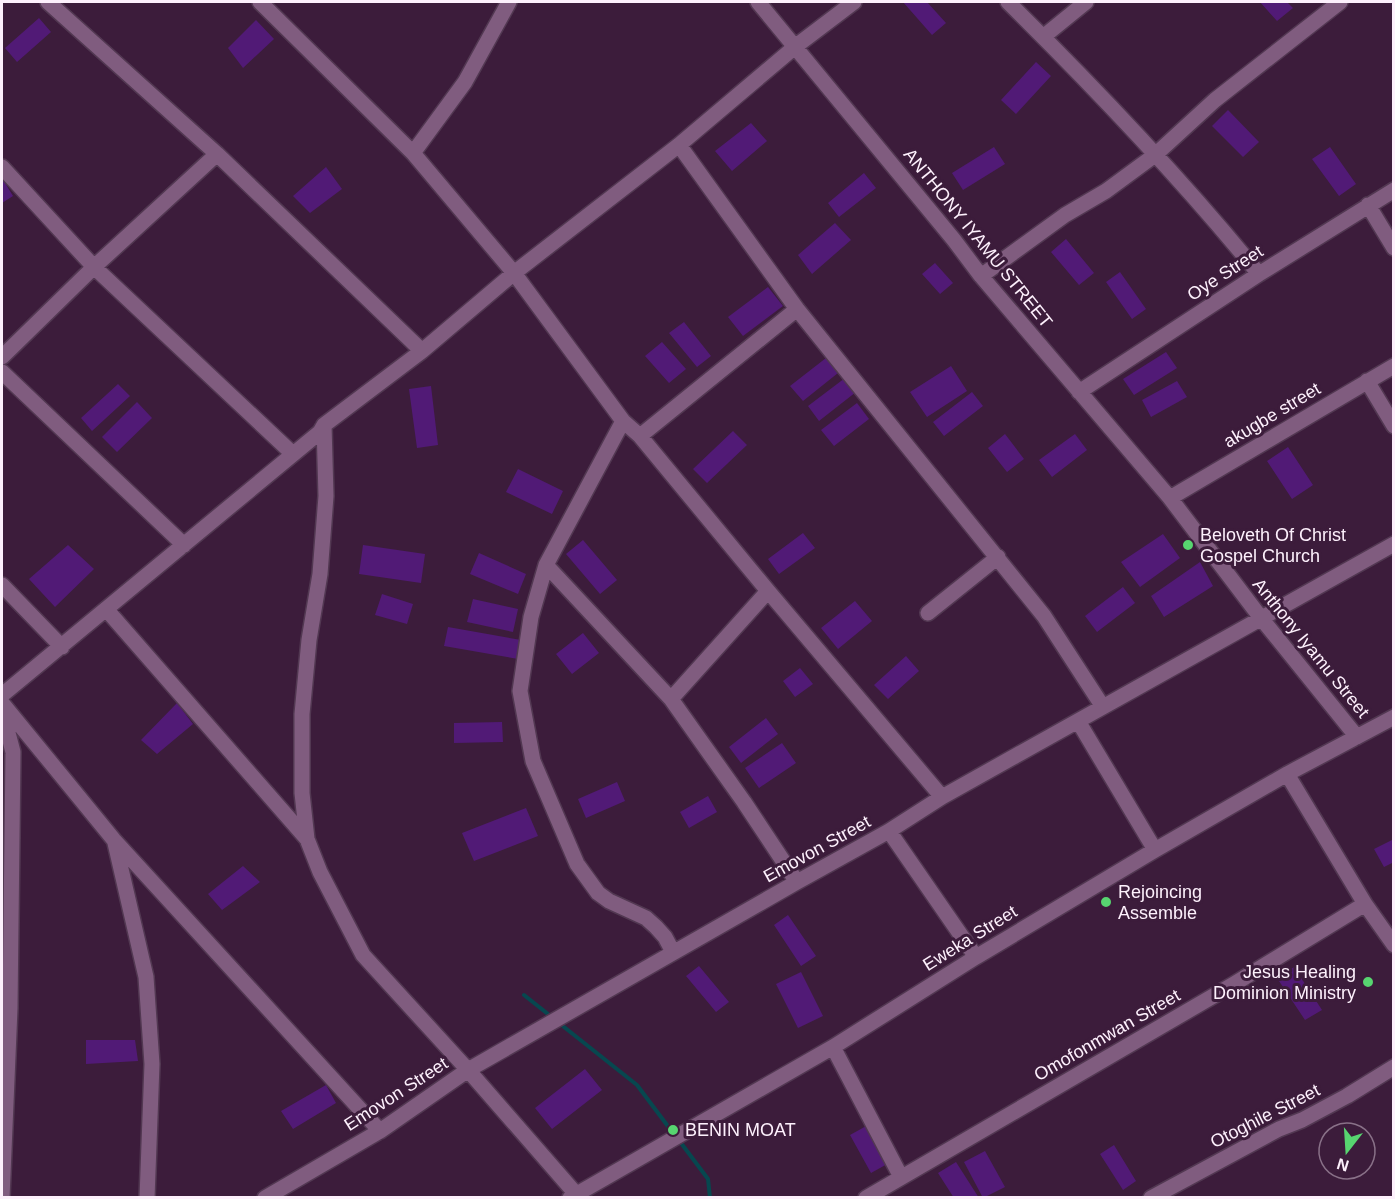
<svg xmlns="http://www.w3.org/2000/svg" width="1395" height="1199" font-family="Helvetica,sans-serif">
<rect width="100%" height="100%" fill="#3c1c3b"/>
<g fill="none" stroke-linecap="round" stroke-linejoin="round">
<path stroke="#07474f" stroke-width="4" d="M524,995L553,1018
M559,1023L637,1085L673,1133
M678,1139L708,1179L710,1198"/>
</g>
<path fill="#511a76" d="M903,2H927L946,23L932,35Z
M1260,2H1287L1293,8L1277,21Z
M39,18L51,32L17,62L5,48Z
M256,20L274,39L243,68L228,48Z
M1036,62L1051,76L1016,114L1001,100Z
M1228,110L1259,142L1243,157L1212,126Z
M751,123L767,141L732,171L715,151Z
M994,147L1005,164L963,190L952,173Z
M1330,147L1356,184L1339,196L1312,159Z
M326,167L342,189L310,213L293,196Z
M864,173L876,188L839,217L828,203Z
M2,178L13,196L2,203Z
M835,223L851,240L812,274L798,255Z
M1066,239L1094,273L1079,285L1051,252Z
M935,263L953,283L940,294L922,274Z
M1120,272L1146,309L1132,319L1106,282Z
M768,287L783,306L743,336L728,317Z
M684,322L711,356L697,367L669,333Z
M662,342L686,369L669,383L645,356Z
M1166,352L1177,368L1134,395L1123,379Z
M826,358L838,373L803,401L790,386Z
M951,366L967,391L927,417L910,392Z
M845,378L856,392L819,421L808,406Z
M1177,381L1187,397L1151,417L1142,400Z
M118,384L130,396L92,431L81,418Z
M431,386L438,445L417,448L409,389Z
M972,392L983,406L944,436L933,422Z
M137,402L152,418L117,452L102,437Z
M857,403L869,419L834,446L821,430Z
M733,431L747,445L707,483L693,469Z
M1005,434L1024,459L1007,472L988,448Z
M1075,434L1087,450L1052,477L1039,460Z
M1288,447L1313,485L1292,499L1267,461Z
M518,469L563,491L552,514L506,492Z
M803,533L815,548L779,574L768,559Z
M1163,534L1180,558L1140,587L1121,562Z
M583,540L617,580L600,594L566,554Z
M68,545L94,569L55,607L29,579Z
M363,545L425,554L421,583L359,574Z
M479,553L526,574L518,594L470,574Z
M1200,562L1213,586L1164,617L1151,596Z
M1123,587L1135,603L1097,632L1085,616Z
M382,594L413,604L407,624L375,615Z
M473,599L518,609L513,632L467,622Z
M855,601L872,621L838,649L821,628Z
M448,627L527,641L524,660L444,646Z
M583,633L599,653L572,674L556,654Z
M906,656L919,671L888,699L874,685Z
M800,668L813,684L795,697L783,681Z
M177,703L193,724L157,754L141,740Z
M766,718L778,734L741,763L729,747Z
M502,722L503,742L454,743V723Z
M782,743L796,763L759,788L745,768Z
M617,782L625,801L586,818L578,799Z
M708,796L717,812L689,828L680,812Z
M526,808L538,836L474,861L462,833Z
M1394,839V862L1384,867L1374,849Z
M243,866L260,882L222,910L208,894Z
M788,915L816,956L801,966L774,925Z
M699,966L729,1002L716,1012L686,976Z
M1294,967L1322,1010L1305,1020L1277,978Z
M801,972L823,1016L798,1028L776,984Z
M86,1040H135L138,1061L86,1064Z
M585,1069L602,1090L552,1129L535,1108Z
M326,1085L336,1103L293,1129L281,1111Z
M868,1125L889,1163L871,1173L850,1135Z
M1114,1145L1136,1181L1123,1190L1100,1154Z
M985,1151L1005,1187L983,1198L964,1162Z
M956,1162L979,1198H954L938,1173Z"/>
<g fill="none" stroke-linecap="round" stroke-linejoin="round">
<defs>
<path id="minor" d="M48,2L217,154L422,351
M260,2L413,153L514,273L623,421L640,436L768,591L942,797
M758,2L954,240L981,276L1170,498L1261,618L1357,737
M1008,2C1095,88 1181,178 1259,274
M1043,37L1086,2
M679,145L797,309L1044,616L1103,707
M413,153L465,82L509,2
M2,167L94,267L293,454
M1368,205L1394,248
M981,276L1065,215L1106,191L1155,155L1215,100L1340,2
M2,357L94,267L217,154
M2,372L184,545
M1367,381L1394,426
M1079,392L1259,274L1394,190
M623,421L546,565L531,617L520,691L533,761L577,864L598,893L609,901L646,918L656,927L665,937L673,952
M324,425L326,496L320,574L309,640L302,714V793L307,839L320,872L363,955L468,1070L576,1194
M640,436L797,309
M1170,498L1394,366
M546,565L671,699L744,802L797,882
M2,585L62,647
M106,609L307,839
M928,613L998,557
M2,695L320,432L324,425L422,351L514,273L679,145L796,46L854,2
M671,699L768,591
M2,703L114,840L380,1131
M2,710L13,752L10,1008L2,1198
M1078,721L1155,850
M1287,774L1365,904L1394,945
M889,831L976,957
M115,843L146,977L152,1064L147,1198
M833,1047L901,1177
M265,1198L380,1131L468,1070L797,882L889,831L942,797L1394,544
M570,1198L833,1047L976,957L1155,850L1287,774L1394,717
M866,1198L1234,984L1365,904
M1151,1198L1279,1129L1302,1120L1347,1096L1394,1067"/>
</defs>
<use href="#minor" stroke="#523852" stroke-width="18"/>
<use href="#minor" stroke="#805c7f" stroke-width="15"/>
</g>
<g fill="#57d570" stroke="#3c1c3b" stroke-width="2">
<circle cx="1188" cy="545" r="6"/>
<circle cx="1106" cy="902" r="6"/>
<circle cx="1368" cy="982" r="6"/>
<circle cx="673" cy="1130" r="6"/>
</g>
<g text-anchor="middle" stroke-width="6" stroke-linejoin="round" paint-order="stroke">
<g font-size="18" fill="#fdf0fc" stroke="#3c1c3b">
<text transform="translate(978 238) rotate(51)" y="6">ANTHONY IYAMU STREET</text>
<text transform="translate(1225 273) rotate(-33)" y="6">Oye Street</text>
<text transform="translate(1272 415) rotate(-31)" y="6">akugbe street</text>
<text transform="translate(1311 648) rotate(51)" y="6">Anthony Iyamu Street</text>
<text transform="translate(817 849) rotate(-29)" y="6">Emovon Street</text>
<text transform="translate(970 938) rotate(-32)" y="6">Eweka Street</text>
<text transform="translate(1107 1035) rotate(-30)" y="6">Omofonmwan Street</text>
<text transform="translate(396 1094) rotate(-33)" y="6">Emovon Street</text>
<text transform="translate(1265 1116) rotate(-27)" y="6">Otoghile Street</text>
</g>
<g font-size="18" fill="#fdf0fc" stroke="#3c1c3b" text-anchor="start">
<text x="1200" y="541">Beloveth Of Christ<tspan x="1200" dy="21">Gospel Church</tspan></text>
<text x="1118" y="898">Rejoincing<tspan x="1118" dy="21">Assemble</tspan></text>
<text x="1356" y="978" text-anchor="end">Jesus Healing<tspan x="1356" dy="21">Dominion Ministry</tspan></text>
<text x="685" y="1136">BENIN MOAT</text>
</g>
</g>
<rect width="1395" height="1199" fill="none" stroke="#fdf0fc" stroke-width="6"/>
<g transform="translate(1347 1151) rotate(197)"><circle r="28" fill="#3c1c3b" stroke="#897188" stroke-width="1.5"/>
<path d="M0-4.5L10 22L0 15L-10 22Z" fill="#57d570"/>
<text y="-9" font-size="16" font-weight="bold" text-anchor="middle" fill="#fdf0fc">N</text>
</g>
</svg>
